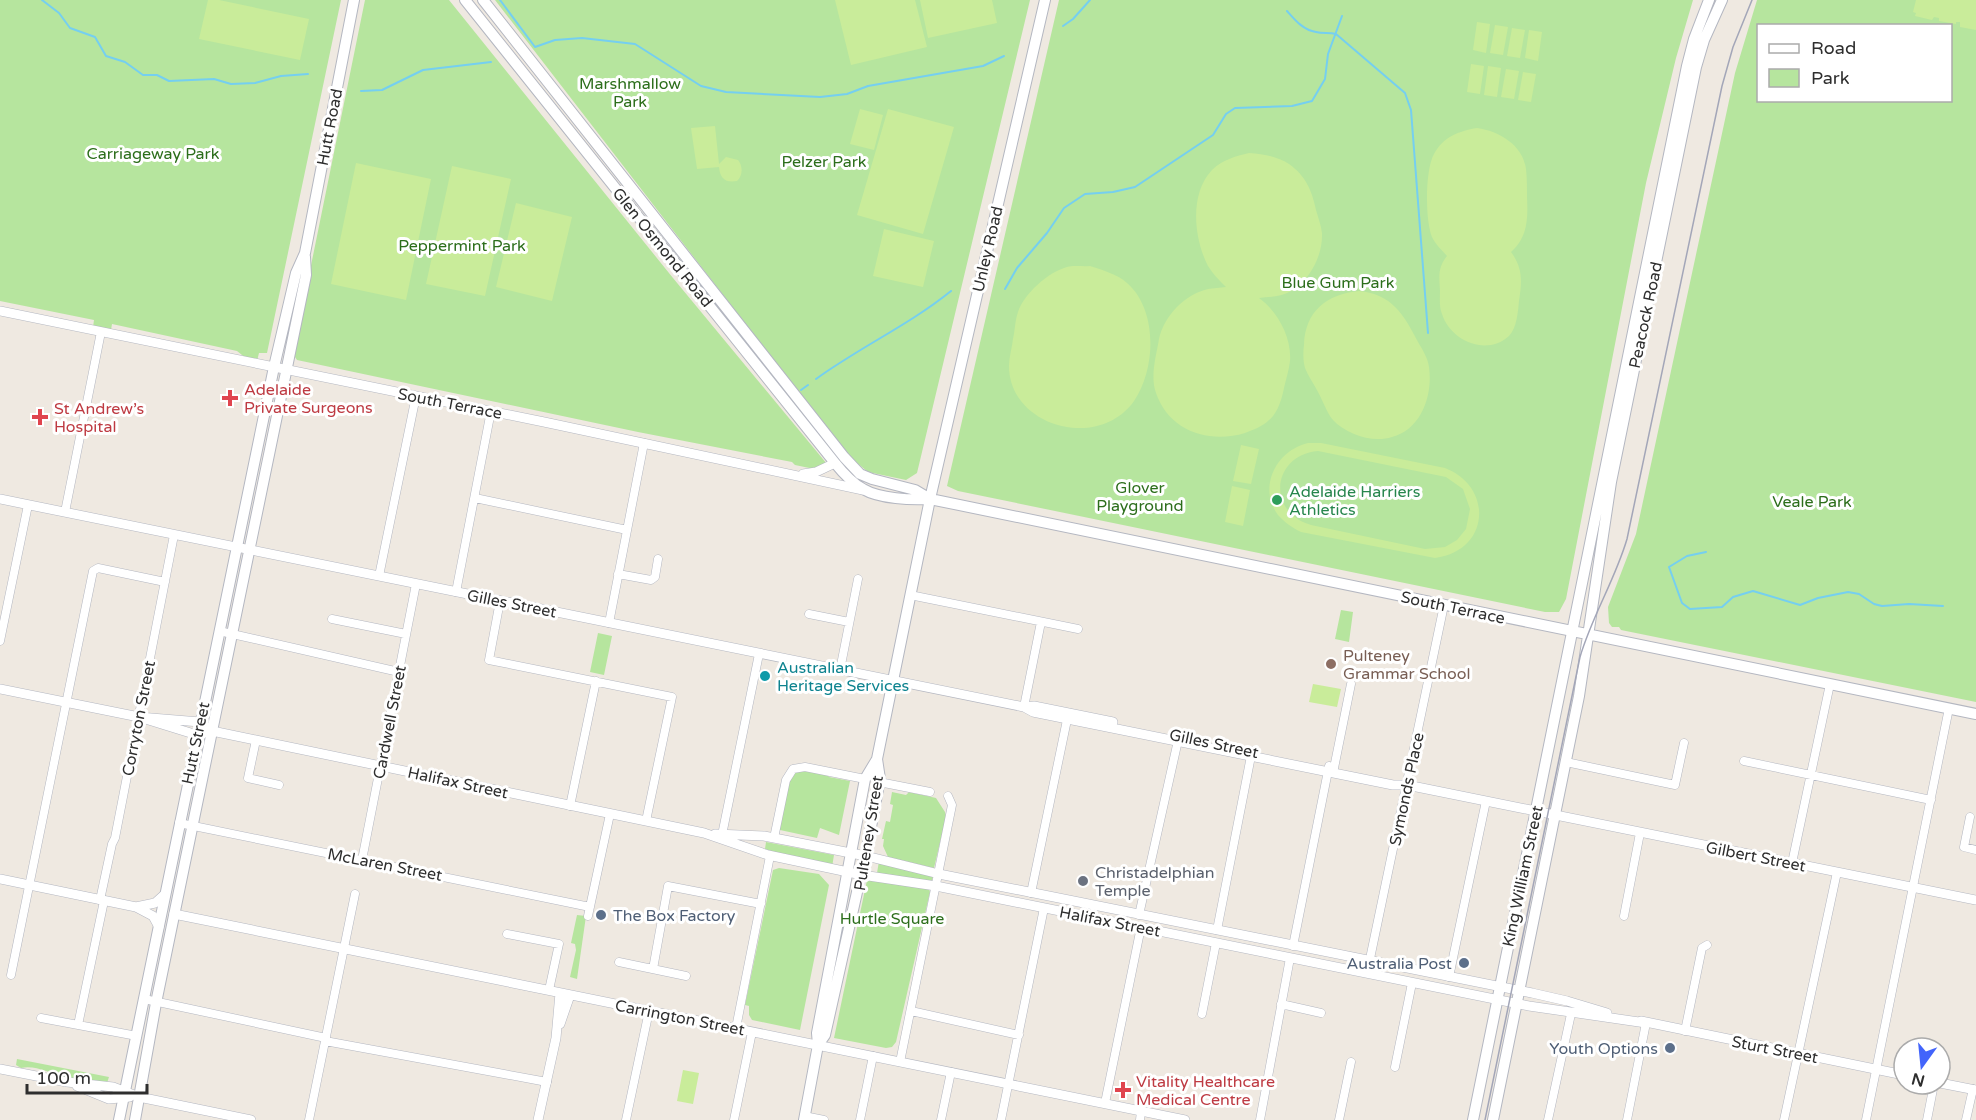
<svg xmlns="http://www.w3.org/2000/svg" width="1976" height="1120" font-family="'Varela Round',sans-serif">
<rect width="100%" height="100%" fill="#efe9e1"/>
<path fill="#b6e59e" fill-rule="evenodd" d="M0,0H341L267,353H259L257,361L247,359L237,351L112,324L111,330L93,327L94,320L0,301Z
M365,0H449L673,278L827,464L819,470L795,465L792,462L638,432L297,360L293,354Z
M495,0H1030L917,473L906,480L868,472L846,454Z
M1059,0H1693L1676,58L1646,183L1566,599L1559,612H1545L958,491L947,486Z
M1757,0H1976V702L1621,630L1619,627H1612L1609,623L1608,607L1636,534L1735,73ZM1758,26H1950V100H1758Z
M1341,610L1353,612L1349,642L1335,639Z
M598,633L612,636L604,675L590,672Z
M800,769L827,774L829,777L850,781L839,835L820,828L817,838L780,830C779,814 786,777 800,769Z
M892,792L906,795L909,792L936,798L945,812L946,817L934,868L888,857L883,846L884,839H882L886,821L890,822L893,805L890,804Z
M766,842L834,855L832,867L791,858L765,849Z
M879,861L933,876L932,881L877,873Z
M779,868L819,874L829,885L800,1030L752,1020L749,1015V1006L745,1005L773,870Z
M867,880L929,889L930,892L896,1042L892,1047L886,1048L834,1038Z
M577,915L586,916L577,979L570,977L576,950L575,944L571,943Z
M17,1059L109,1077L107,1083C93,1081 77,1081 63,1077C49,1073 36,1065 21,1068L16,1065Z"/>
<path fill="#c9ec9a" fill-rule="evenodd" d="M208,0H219L309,19L300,60L199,39Z
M835,0H915L927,47L851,65Z
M920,0H992L997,23L928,38Z
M1916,0H1976V30L1960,27V22H1956V24L1939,21V18L1934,17L1932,20L1915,16L1916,13L1913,12Z
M1477,22L1490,24L1486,53L1473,50Z
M1495,25L1508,27L1503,55L1490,53Z
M1512,28L1525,30L1520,58L1507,56Z
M1529,30L1542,32L1538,61L1525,58Z
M1471,64L1484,66L1480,94L1467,92Z
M1488,66L1501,68L1497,97L1484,95Z
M1506,69L1519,71L1514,99L1501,97Z
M1523,72L1536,74L1531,102L1518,100Z
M860,109L883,115L874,150L850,144Z
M888,109L954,127L923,234L857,215Z
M715,126L719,164L726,157L738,160C743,166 743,176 737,181C726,183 720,179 719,167L697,169L691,128Z
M1477,128C1499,131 1523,145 1526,169C1527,178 1527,188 1527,197C1528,218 1528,237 1511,252C1523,268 1522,282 1519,301C1518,311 1517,328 1509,336C1486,357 1450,340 1442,314C1439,307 1440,298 1440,290C1439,276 1438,267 1447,256C1442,250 1435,244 1432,237C1425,220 1425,170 1434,154C1443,137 1459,131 1477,128Z
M1249,153C1263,154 1277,156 1289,164C1306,176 1312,191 1316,210C1318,217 1321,225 1322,233C1323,255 1310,280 1291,291C1281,297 1270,297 1259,298C1277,311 1292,337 1290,361C1289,370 1286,379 1284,388C1282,398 1278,413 1269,420C1263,426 1253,430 1245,433C1209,444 1169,431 1156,393C1150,376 1156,357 1159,339C1164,316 1185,294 1208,289C1213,288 1220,288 1226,287C1219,280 1213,274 1208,266C1194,239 1189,194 1212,170C1222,160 1236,156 1249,153Z
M356,163L431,179L406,300L331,284Z
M452,166L511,179L485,296L426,284Z
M516,203L572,217L552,301L496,287Z
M884,229L934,241L923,287L873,276Z
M1090,266C1102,270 1117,274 1127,283C1158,310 1156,369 1134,401C1123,417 1104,427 1084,428C1048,430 1009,406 1009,366C1009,357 1012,348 1013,339C1015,331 1015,320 1018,312C1024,294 1048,272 1067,267C1074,265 1083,267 1090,266Z
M1359,291C1392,294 1404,315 1418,342C1422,349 1428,358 1429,367C1433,394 1422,429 1392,437C1373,443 1347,435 1333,420C1327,413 1323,401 1318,392C1314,384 1308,376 1305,368C1303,361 1303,352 1304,345C1305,311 1327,294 1359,291Z
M1308,443H1321L1445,468C1494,487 1490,551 1435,558L1301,532C1293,528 1284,522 1278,515C1257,487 1277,450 1308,443ZM1318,451L1446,477L1463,489L1470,509L1466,529L1457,540L1445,547L1425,549L1311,525C1266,512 1272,455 1318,451Z
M1241,445L1259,449L1251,484L1233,481Z
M1232,486L1250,490L1243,526L1225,522Z
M1313,684L1341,689L1337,707L1309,702Z
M683,1070L699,1073L693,1104L677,1101Z"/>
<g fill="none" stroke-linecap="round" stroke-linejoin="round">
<path stroke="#75cff0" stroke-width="2" d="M42,0L59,13L70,28L95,37L106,56L125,62L143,75H157L169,81L214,79L231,84L255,83L281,76L308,74
M500,0L535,47L555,40L582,38L635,44L701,86L726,92L820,97L847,94L868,86L983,66L1004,56
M1287,11C1295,20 1303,30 1316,32C1323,34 1329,32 1336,34L1405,93L1411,110L1428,333
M1063,26L1073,19L1090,0
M361,91L382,90L423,70L491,62
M1005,289L1017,268L1047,233L1064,208L1085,194L1113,192L1135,187L1213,135L1226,114L1235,108L1292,106L1312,101L1325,79L1328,54L1342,16
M816,379C860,347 909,325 951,291
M801,390L808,385
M1706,552L1687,556L1669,567L1682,603L1690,609L1722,607L1733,597L1753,591L1800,605L1818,598L1848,592L1859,594L1874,604L1882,606L1909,604L1943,606"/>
<defs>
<path id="minor" d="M475,498L627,530
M65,512L101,332
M618,574L651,580L655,577L658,559
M379,576L416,396
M456,592L491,411
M910,595L1078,629
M500,601L489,660L672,697L646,821
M809,614L849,622
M332,619L406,634
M609,623L644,443
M219,631L399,672
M0,641L28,505
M840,670L858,579
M1024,707L1041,622
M256,740L248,778L279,785
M1744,761L1931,800
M1566,762L1675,785L1684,743
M1333,773L1351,684
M879,782L930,792
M570,806L596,681
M1970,817L1964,847L1976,850
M179,823L590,907
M722,835L759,654
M774,838L786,780L793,769L805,767L865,779
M362,860L416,584
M1792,863L1830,684
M1031,893L1068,715
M100,900L112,844L115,838L174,535
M1139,915L1179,736
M588,916L610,814
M1624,916L1640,833
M1217,930L1252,751
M507,934L559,944L549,990
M1293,946L1329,766
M619,962L686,976
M653,969L668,886L761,904
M1367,973L1444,605
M11,975L93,571L98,568L165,582
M1449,977L1486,801
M144,999L326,1038
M1281,1004L1321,1013
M911,1011L1019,1035
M1202,1014L1216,943
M41,1018L137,1036
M78,1025L104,901
M736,1028L770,856
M1685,1031L1702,948L1707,945
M325,1041L547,1082
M900,1062L952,805L948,796
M1395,1067L1412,983
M1105,1103L1141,927
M804,1116L824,1120
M309,1120L355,894
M626,1120L649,1011
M734,1120L752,1032
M860,1120L873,1056
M941,1120L951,1072
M1001,1120L1044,908
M1140,1120L1141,1111
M1260,1120L1290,958
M1339,1120L1351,1062
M1548,1120L1571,1014
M1627,1120L1646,1023
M1784,1120L1837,872
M1866,1120L1949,708
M1927,1120L1934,1084
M1966,1120L1973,1089"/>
<path id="tertiary" d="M0,311L544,422L863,490
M803,474L816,472L835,463
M0,499L1024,707L1033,712L1393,785H1407L1976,900
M0,689L139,717L197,735L212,731
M1024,707L1034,706L1113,722
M139,717L200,722L212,731L704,833L768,855L862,875L936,886L1529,1006L1646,1023
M715,834L764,836L866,856L939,874L1532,993L1567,1001L1607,1013
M0,879L136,907L153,916L159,927
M136,907L155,903L165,894
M174,914L1185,1120
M1641,1021L1904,1075
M560,1024L570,995
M0,1069L67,1082L113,1087L139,1097L251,1120
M1940,1083L1976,1090
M77,1086L109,1099L130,1097
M538,1120L556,1038L560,993"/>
<path id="secondary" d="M465,0L835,463C843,473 852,483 863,489C880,499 911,500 930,499L1976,714
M483,0L844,457L860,474L872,479L915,490L930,499
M818,1045L825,1035L868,843L880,779L877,759L930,499L1045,0
M119,1120L274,367L296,273L305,253L354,0
M135,1120L156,1003L306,275L305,257
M804,1120L818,1045L817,1033L865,779L877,759
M1473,1120L1687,66L1694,39L1709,0
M1493,1120L1579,696L1611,482L1696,67L1704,40L1722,0"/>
</defs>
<use href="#minor" stroke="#b4b7c1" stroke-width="9"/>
<use href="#tertiary" stroke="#b4b7c1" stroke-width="10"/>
<use href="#secondary" stroke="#b4b7c1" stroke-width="12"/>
<use href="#minor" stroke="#fff" stroke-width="8"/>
<use href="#tertiary" stroke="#fff" stroke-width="9"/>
<use href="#secondary" stroke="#fff" stroke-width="10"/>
<path stroke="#a3a6b8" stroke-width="1.5" d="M1485,1120L1580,657C1592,616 1615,580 1627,539L1722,86L1733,47L1752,0"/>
</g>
<g fill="#e0444e" stroke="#fff" stroke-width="2">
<path d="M227 389h6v6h6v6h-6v6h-6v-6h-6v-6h6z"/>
<path d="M37 408h6v6h6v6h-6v6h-6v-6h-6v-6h6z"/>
<path d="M1120 1081h6v6h6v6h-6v6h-6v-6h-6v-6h6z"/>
</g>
<circle fill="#2e9e5b" stroke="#fff" stroke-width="2" cx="1277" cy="500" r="6"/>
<circle fill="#8d6e63" stroke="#fff" stroke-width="2" cx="1331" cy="664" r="6"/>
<circle fill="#0f9aa8" stroke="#fff" stroke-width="2" cx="765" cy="676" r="6"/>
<circle fill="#6b7280" stroke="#fff" stroke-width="2" cx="1083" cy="881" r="6"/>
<g fill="#5c6f8a" stroke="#fff" stroke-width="2">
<circle cx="601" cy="915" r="6"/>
<circle cx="1464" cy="963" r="6"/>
<circle cx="1670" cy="1048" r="6"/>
</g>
<g text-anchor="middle" stroke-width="6" stroke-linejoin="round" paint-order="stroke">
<g font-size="16" fill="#2c6e1b" stroke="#fff">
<text x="630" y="89">Marshmallow<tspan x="630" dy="18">Park</tspan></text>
<text x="153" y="159">Carriageway Park</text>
<text x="824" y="167">Pelzer Park</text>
<text x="462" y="251">Peppermint Park</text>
<text x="1338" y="288">Blue Gum Park</text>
<text x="1140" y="493">Glover<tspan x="1140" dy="18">Playground</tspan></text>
<text x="1812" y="507">Veale Park</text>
<text x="892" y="924">Hurtle Square</text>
</g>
<g font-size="16" fill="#2e2e2e" stroke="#fff">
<text transform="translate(329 127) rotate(-79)" y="6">Hutt Road</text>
<text transform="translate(663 247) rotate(51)" y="6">Glen Osmond Road</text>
<text transform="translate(987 249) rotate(-77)" y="6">Unley Road</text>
<text transform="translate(1645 315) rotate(-78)" y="6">Peacock Road</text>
<text transform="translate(450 403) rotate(11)" y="6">South Terrace</text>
<text transform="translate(512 603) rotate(11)" y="6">Gilles Street</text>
<text transform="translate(1453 607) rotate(12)" y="6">South Terrace</text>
<text transform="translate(138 718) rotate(-79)" y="6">Corryton Street</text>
<text transform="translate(389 722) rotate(-79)" y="6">Cardwell Street</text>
<text transform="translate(195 743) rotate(-78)" y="6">Hutt Street</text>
<text transform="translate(1214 743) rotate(12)" y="6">Gilles Street</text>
<text transform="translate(458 782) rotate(12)" y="6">Halifax Street</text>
<text transform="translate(1406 789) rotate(-78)" y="6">Symonds Place</text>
<text transform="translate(868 833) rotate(-81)" y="6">Pulteney Street</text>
<text transform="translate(1756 856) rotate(11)" y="6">Gilbert Street</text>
<text transform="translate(385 864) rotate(11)" y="6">McLaren Street</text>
<text transform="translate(1522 876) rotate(-78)" y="6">King William Street</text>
<text transform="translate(1110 921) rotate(11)" y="6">Halifax Street</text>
<text transform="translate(680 1017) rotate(11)" y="6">Carrington Street</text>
<text transform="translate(1775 1049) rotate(11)" y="6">Sturt Street</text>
</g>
<g font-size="16" fill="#be3a42" stroke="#fff" text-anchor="start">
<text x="244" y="395">Adelaide<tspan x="244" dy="18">Private Surgeons</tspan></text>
<text x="54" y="414">St Andrew’s<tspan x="54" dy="18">Hospital</tspan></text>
<text x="1136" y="1087">Vitality Healthcare<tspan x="1136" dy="18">Medical Centre</tspan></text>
</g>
<g font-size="16" fill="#27864d" stroke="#fff" text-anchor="start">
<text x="1289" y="497">Adelaide Harriers<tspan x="1289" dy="18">Athletics</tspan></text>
</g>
<g font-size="16" fill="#785e54" stroke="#fff" text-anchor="start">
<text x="1343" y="661">Pulteney<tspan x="1343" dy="18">Grammar School</tspan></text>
</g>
<g font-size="16" fill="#0d838f" stroke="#fff" text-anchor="start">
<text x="777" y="673">Australian<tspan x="777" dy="18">Heritage Services</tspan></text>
</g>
<g font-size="16" fill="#5b616d" stroke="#fff" text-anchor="start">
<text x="1095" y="878">Christadelphian<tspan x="1095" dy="18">Temple</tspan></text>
</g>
<g font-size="16" fill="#4e5e75" stroke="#fff" text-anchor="end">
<text x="613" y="921" text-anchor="start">The Box Factory</text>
<text x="1452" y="969">Australia Post</text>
<text x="1658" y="1054">Youth Options</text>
</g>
</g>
<rect x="1757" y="24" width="195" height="78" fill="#ffffff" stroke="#ababab" stroke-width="1.5"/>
<rect x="1769" y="44" width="30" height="9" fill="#ffffff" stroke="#ababab" stroke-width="1.5"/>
<text x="1811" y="54" font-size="18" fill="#2e2e2e">Road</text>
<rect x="1769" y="69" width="30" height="18" fill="#b6e59e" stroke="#ababab" stroke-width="1.5"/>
<text x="1811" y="84" font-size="18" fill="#2e2e2e">Park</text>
<g transform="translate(1922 1066) rotate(195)"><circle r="28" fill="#ffffff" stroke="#ababab" stroke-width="1.5"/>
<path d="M0-4.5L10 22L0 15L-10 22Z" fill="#4264fb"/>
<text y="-9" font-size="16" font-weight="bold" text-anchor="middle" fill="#2e2e2e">N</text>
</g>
<path d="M27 1084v9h120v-9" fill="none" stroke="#2e2e2e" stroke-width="3"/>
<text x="36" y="1084" font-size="18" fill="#2e2e2e" stroke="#ffffff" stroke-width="4.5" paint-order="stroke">100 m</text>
</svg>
